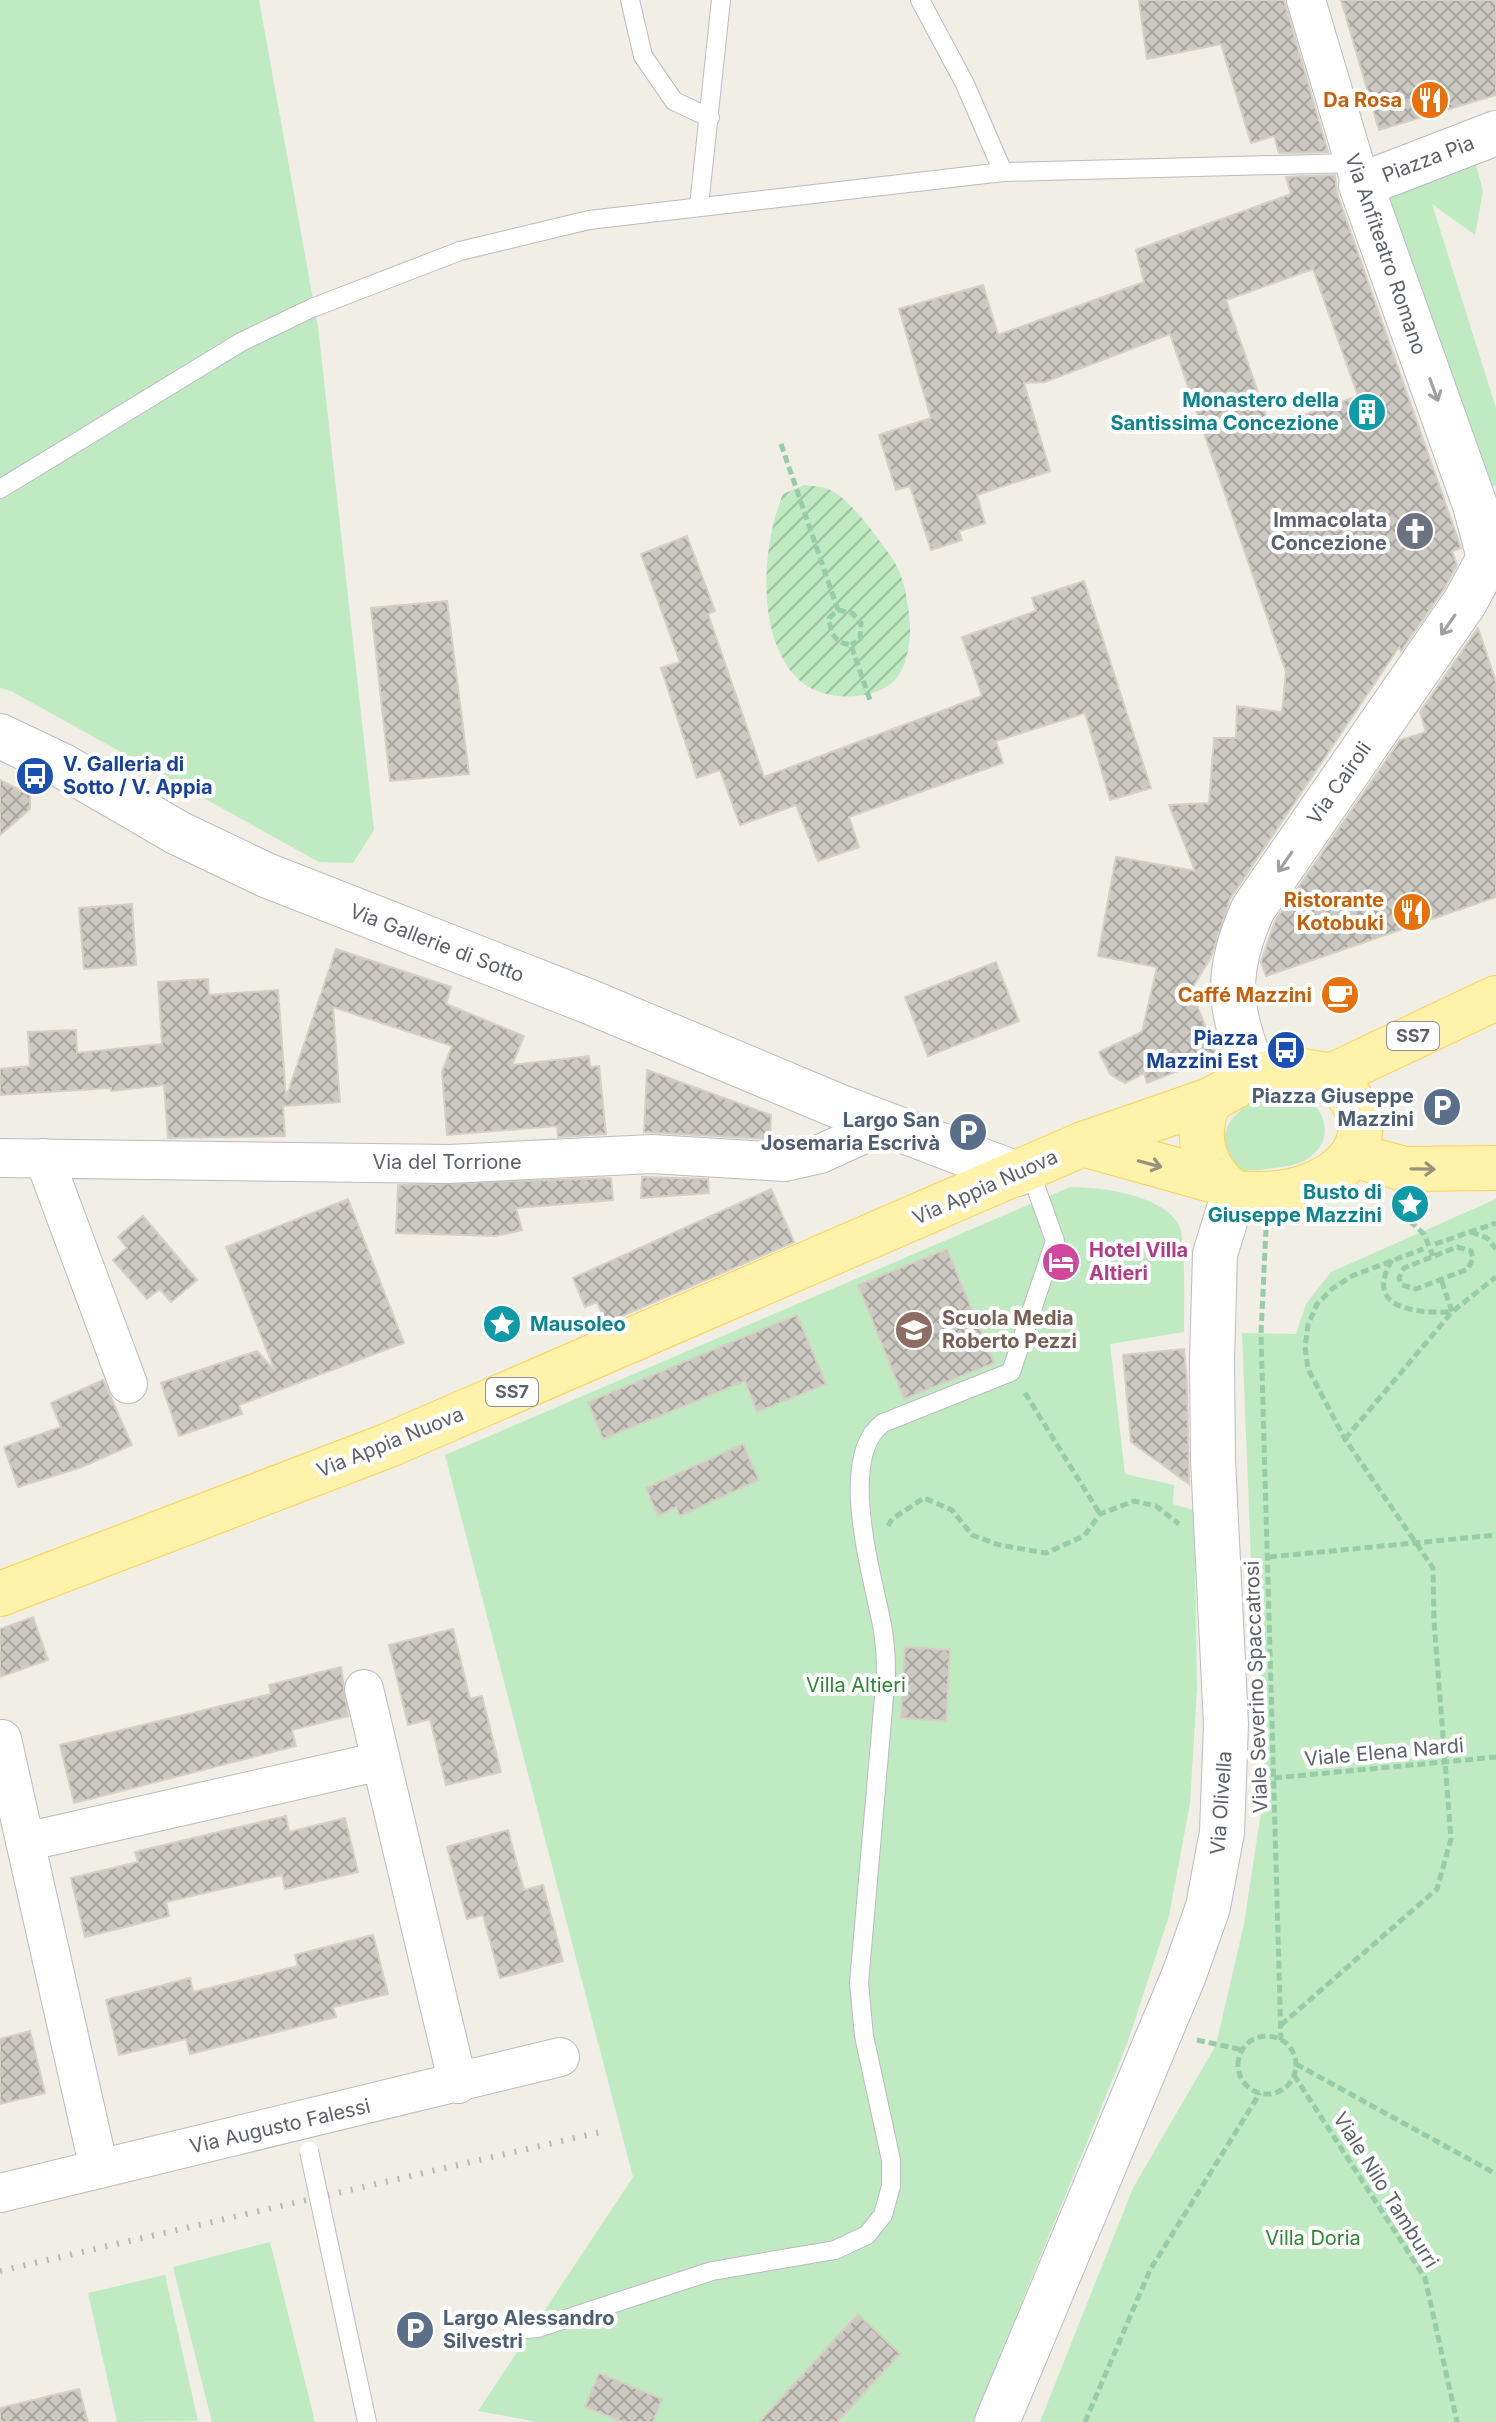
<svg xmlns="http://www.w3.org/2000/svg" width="1496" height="2422" font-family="Inter,sans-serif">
<defs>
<pattern id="garden-furrows" width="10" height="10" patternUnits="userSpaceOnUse" patternTransform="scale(2)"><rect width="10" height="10" fill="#c0eac1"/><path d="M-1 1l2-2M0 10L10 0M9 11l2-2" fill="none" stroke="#9fc1a1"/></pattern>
<pattern id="building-cross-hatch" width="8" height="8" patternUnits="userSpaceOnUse" patternTransform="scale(2)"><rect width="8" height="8" fill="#ccc8c2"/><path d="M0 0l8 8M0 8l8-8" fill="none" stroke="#a9a6a1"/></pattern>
</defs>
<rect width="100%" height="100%" fill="#f1eee5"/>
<path fill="#c0eac1" d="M0,0H259L318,327L374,830L353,863L319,862L11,691L0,688Z
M1473,154L1483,191L1475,235L1432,204L1496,408V485L1484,489L1384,189Z
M1296,1090C1323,1103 1338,1137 1309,1158C1298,1166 1281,1167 1268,1169C1258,1170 1246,1172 1237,1168C1229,1164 1227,1156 1225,1148C1218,1112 1266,1092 1296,1090Z
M1070,1187C1101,1187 1163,1195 1179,1225C1186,1237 1184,1312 1184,1332L1110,1344L1125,1474L1174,1485L1173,1504L1194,1510L1197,1689L1190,1803L1169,1916L1127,2044L973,2422H538L478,2411L633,2177L445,1455Z
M1496,1199V2422H1040L1133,2188L1216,2045L1244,1924L1261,1812L1242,1333L1296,1334L1306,1304L1331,1272Z
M270,2242L315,2422H212L173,2267Z
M165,2275L198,2421L117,2422L88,2293Z"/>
<path fill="url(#garden-furrows)" d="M804,485C811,486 821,486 828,489C850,498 876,536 890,555C904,574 908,601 910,624C911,641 907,668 894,681C871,703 820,701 798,679C755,636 762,545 783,494Z"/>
<path fill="url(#building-cross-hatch)" stroke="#d6d0c3" stroke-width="2" fill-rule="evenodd" d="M1139,0H1284L1328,152L1279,153L1274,136L1251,143L1221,44L1147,59Z
M1341,0H1496V95L1379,130Z
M1335,175L1337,193L1461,548L1452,551L1457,565L1444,589L1401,651L1399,647L1230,899L1211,957L1191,990L1217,1056L1147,1083L1144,1073L1125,1083L1110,1074L1099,1052L1142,1032L1157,967L1098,956L1116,857L1195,871L1169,805L1209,803L1214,738H1236L1237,706L1282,712L1286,672L1170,334L1045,382L1024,383L1050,471L977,495L985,523L959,531L962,540L931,550L910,486L896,490L879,435L931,418L899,309L983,285L998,335L1144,282L1136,250L1291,194L1286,177ZM1313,269L1358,396L1270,427L1226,300Z
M687,536L715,611L708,614L764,777L982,696L962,637L1036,611L1032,598L1084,581L1151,788L1110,800L1085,713L996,741L1003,763L849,817L859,847L818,861L796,805L740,825L720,770L697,778L661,668L680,662L641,554Z
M447,601L469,774L390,781L371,608Z
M1478,628L1496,682V897L1266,976L1261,962L1275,921L1400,740L1426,732L1420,712Z
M0,780L30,795V809L0,835Z
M132,904L136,965L84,969L79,908Z
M336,949L451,987L446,1004L524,1036L512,1065L589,1056L590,1067L599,1066L606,1134L558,1137L557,1126L447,1135L442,1072L452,1046L333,1007L340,1102L283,1106L285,1136L168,1138L164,1085L111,1091V1088L0,1095V1069L30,1066L28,1032L76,1030L77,1053L162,1044L158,982L208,979L209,995L278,990L286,1098Z
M996,962L1019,1021L928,1056L905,997Z
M647,1070L771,1115L770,1139L644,1132Z
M642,1177L708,1179L709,1193L641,1198Z
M611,1178L613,1200L516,1208L522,1230L496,1236L396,1233L398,1185Z
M771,1189L794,1242L606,1323L597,1302L585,1307L573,1278Z
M348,1199L404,1343L239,1405L242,1414L179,1436L161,1383L257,1351L275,1371L226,1247Z
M143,1216L197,1280L171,1302L160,1289L147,1299L113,1260L127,1248L118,1237Z
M947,1249L994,1363L904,1399L858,1285Z
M797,1315L826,1384L757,1412L745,1381L603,1439L588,1402Z
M1184,1349L1187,1382L1189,1484L1131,1442L1123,1355Z
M103,1380L132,1445L79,1468L18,1487L4,1447L61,1427L51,1403Z
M743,1444L759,1480L680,1516L676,1507L658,1516L646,1488Z
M33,1617L48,1660L0,1677V1629Z
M453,1629L470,1699L482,1696L501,1772L446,1785L430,1719L408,1725L389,1645Z
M905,1647L950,1650L946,1721L901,1718Z
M341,1667L348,1716L292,1730L296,1746L74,1803L60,1745L271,1694L269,1685Z
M286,1816L289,1832L345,1818L358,1872L285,1889L282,1875L166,1902L169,1916L85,1937L71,1878L138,1862L135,1852Z
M508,1830L524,1890L543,1885L563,1961L500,1978L483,1915L467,1919L447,1847Z
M373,1935L388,1994L333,2007L336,2017L190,2054L186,2039L119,2055L106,2000L190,1978L193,1992L298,1966L295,1955Z
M30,2031L45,2093L0,2104V2039Z
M858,2314L900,2354L837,2422H759Z
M599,2373L662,2399L653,2422H623L585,2407Z
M79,2389L88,2422H0V2408Z"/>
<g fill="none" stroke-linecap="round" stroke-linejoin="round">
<defs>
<path id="service" d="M630,0L643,56L674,101L710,118
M920,0L965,84L1003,172
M699,206L721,0
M0,489L241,342L312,308L460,251L589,220L1003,172L1353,163
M334,2268L367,2422
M513,2330L538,2328L712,2271L835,2250L867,2235L883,2215L891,2186V2160L864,2036L859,1983L886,1674C886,1658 885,1641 882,1625C873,1577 836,1457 883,1423L1011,1372L1055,1241L1029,1168"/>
<path id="minor" d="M1306,0L1361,185
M0,1158L449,1164L652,1154L785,1162L820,1154L886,1124
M44,1158L128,1384
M364,1689L458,2084
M2,1739L99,2169
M25,1842L381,1761
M0,2193L560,2057"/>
<path id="tertiary" d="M1256,1075C1228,1012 1224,973 1253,909L1465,602L1489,558L1475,505L1361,185L1496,133"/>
<path id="secondary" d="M0,736L61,765L178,833L266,875L590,1002L838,1106L1017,1174
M997,2422L1184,1975L1208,1907L1222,1832L1226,1724L1213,1460L1212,1361L1215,1254L1234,1193"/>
<path id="primary" d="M1331,1076L1496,998
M1083,1144L1219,1182
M1352,1155L1405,1169L1496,1168
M0,1594L389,1445L1083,1144L1210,1100L1256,1075L1292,1069L1331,1076C1387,1126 1356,1176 1291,1191C1272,1195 1253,1194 1234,1193C1203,1170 1193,1136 1210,1100"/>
</defs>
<use href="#service" stroke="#b8bbc0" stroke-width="20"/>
<use href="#minor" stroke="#b8bbc0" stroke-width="40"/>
<use href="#tertiary" stroke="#b8bbc0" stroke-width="46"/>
<use href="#secondary" stroke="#b9bcc2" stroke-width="46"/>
<use href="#primary" stroke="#fed251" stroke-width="46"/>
<path stroke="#97cca8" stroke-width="5" stroke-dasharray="8 4" stroke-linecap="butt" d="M781,444L838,610L829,618C831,635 834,642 851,645L871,703
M838,610L852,613L861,623L860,639L851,645
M1392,1205L1424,1234L1433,1256
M1266,1229L1261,1334L1281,2040
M1471,1232L1487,1238L1496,1249
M1435,1244L1496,1223
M1457,1247L1471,1251L1473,1258L1468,1269L1416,1289L1402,1285L1399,1278L1404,1268Z
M1392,1260C1362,1311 1420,1313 1452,1312L1441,1279
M1025,1393L1100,1514
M1345,1439L1452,1312L1496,1277
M888,1526L892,1519L924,1498L952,1510L972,1535L999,1545L1046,1553L1084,1536L1100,1514L1134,1501L1156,1506L1179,1524
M1269,1557L1496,1535
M1274,1778L1496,1757
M1281,2025L1437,1889L1451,1839L1434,1621L1433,1568L1345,1439L1308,1369L1305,1347L1308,1325L1317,1304L1333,1288L1352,1276L1423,1249
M1238 2065a29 29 0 1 1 58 0a29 29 0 1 1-58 0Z
M1197,2040L1243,2050
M1296,2064L1496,2174
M1294,2075L1425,2278L1457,2422
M1085,2422L1150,2270L1260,2093"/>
<use href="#service" stroke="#fff" stroke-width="18"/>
<use href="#minor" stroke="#fff" stroke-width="38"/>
<use href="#tertiary" stroke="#fff" stroke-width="44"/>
<use href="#secondary" stroke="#fff" stroke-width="44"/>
<use href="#primary" stroke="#fff3ac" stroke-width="44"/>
<path stroke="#b6b7b8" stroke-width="6" stroke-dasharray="2 10" stroke-linecap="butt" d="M0,2271L605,2131"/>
<defs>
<path id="service-bridge" d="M309,2151L334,2268"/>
</defs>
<use href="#service-bridge" stroke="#b8bbc0" stroke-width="20" stroke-linecap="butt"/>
<use href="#service-bridge" stroke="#fff" stroke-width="18"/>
</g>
<defs><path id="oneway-shaft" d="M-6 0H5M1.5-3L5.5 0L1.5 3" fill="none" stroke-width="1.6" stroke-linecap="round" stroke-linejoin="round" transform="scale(2)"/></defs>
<g stroke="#9ea0a4">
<use href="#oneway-shaft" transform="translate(1434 390) rotate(70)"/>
<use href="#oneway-shaft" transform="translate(1448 625) rotate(125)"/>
<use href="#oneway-shaft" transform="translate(1285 862) rotate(125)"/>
</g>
<g stroke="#96947f">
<use href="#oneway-shaft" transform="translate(1150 1164) rotate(15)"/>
<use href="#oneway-shaft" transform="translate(1423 1169) rotate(1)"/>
</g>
<defs>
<symbol id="restaurant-disc" viewBox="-11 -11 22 22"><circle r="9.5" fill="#e8710a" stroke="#fff"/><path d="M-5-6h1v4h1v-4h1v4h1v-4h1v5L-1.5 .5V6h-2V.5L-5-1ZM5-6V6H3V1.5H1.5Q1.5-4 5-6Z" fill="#fff"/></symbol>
<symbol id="building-disc" viewBox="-11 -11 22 22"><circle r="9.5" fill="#0f9aa8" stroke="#fff"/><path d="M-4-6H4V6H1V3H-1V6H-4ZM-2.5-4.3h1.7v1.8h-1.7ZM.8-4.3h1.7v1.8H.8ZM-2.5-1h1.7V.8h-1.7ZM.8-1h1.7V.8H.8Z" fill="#fff"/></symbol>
<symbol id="church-disc" viewBox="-11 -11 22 22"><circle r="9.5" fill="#6b7280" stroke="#fff"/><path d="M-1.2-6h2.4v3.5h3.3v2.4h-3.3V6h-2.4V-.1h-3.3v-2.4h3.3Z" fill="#fff"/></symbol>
<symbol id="bus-disc" viewBox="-11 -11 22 22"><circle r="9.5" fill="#1a4fb4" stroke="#fff"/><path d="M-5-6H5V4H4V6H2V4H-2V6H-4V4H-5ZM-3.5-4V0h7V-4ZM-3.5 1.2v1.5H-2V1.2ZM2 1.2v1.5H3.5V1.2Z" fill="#fff"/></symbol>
<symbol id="cafe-disc" viewBox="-11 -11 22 22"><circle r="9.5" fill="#e8710a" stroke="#fff"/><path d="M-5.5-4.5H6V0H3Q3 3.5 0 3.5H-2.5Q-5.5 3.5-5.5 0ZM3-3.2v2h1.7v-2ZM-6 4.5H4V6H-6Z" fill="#fff"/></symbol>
<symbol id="parking-disc" viewBox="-11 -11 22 22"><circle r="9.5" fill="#5c6f8a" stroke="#fff"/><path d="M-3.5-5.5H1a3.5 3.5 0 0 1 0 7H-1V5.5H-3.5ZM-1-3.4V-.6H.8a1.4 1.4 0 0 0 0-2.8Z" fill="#fff"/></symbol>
<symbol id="sight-disc" viewBox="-11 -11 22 22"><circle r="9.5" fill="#0f9aa8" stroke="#fff"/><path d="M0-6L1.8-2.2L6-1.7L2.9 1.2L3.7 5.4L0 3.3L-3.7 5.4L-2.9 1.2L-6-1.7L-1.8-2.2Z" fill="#fff"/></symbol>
<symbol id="hotel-disc" viewBox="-11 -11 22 22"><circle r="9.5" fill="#d1479c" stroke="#fff"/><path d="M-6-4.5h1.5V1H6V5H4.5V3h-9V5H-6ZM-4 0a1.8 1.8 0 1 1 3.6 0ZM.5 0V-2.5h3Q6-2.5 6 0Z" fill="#fff"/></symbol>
<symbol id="school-disc" viewBox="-11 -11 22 22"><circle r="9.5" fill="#8d6e63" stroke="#fff"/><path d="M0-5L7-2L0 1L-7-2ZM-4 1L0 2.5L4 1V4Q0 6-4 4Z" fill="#fff"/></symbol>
</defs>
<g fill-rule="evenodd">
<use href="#restaurant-disc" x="1408" y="78" width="44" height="44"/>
<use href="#building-disc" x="1345" y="390" width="44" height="44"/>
<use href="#church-disc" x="1393" y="509" width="44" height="44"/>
<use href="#bus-disc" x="13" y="754" width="44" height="44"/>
<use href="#restaurant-disc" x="1390" y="890" width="44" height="44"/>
<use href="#cafe-disc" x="1318" y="973" width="44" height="44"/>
<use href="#bus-disc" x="1264" y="1028" width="44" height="44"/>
<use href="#parking-disc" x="1420" y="1085" width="44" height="44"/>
<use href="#parking-disc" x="946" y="1110" width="44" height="44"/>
<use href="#sight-disc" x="1388" y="1182" width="44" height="44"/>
<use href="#hotel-disc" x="1039" y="1240" width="44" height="44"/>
<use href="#sight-disc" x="480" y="1302" width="44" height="44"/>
<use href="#school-disc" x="892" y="1308" width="44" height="44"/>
<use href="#parking-disc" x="393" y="2308" width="44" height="44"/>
</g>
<g text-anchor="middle" stroke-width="8" stroke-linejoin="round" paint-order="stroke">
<g fill="#fff" stroke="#8e9095" stroke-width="2">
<rect x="1387" y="1022" width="52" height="28" rx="6"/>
<rect x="486" y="1378" width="52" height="28" rx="6"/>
</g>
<g font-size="18" font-weight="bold" fill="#5d6167">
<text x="1413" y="1042">SS7</text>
<text x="512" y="1398">SS7</text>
</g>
<g font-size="20" font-weight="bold" fill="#c56008" stroke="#fff" text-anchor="end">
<text x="1402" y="107">Da Rosa</text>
<text x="1384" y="907">Ristorante<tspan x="1384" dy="23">Kotobuki</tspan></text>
<text x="1312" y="1002">Caffé Mazzini</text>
</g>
<g font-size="20" fill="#5d6167" stroke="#fff">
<text transform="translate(1428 159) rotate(-21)" y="7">Piazza Pia</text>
<text transform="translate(1386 254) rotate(71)" y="7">Via Anfiteatro Romano</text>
<text transform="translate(1339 783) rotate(-55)" y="7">Via Cairoli</text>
<text transform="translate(437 943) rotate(21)" y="7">Via Gallerie di Sotto</text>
<text x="447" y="1169">Via del Torrione</text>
<text transform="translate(985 1187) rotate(-24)" y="7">Via Appia Nuova</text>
<text transform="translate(390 1442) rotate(-22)" y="7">Via Appia Nuova</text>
<text transform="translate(1256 1687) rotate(-92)" y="7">Viale Severino Spaccatrosi</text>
<text transform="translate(1384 1752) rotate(-5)" y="7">Viale Elena Nardi</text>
<text transform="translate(1221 1803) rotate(-86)" y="7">Via Olivella</text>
<text transform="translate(280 2126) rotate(-13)" y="7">Via Augusto Falessi</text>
<text transform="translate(1386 2190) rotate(58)" y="7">Viale Nilo Tamburri</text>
</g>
<g font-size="20" font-weight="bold" fill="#0d838f" stroke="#fff" text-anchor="end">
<text x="1339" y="407">Monastero della<tspan x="1339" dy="23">Santissima Concezione</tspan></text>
<text x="1382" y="1199">Busto di<tspan x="1382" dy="23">Giuseppe Mazzini</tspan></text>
<text x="530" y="1331" text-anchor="start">Mausoleo</text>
</g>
<g font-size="20" font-weight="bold" fill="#5b616d" stroke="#fff" text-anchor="end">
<text x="1387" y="527">Immacolata<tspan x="1387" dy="23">Concezione</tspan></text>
</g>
<g font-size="20" font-weight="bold" fill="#164399" stroke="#fff" text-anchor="start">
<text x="63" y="771">V. Galleria di<tspan x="63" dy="23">Sotto / V. Appia</tspan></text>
<text x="1258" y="1045" text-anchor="end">Piazza<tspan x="1258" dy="23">Mazzini Est</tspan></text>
</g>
<g font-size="20" font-weight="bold" fill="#4e5e75" stroke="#fff" text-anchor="end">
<text x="1414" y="1103">Piazza Giuseppe<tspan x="1414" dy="23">Mazzini</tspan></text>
<text x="940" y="1127">Largo San<tspan x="940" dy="23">Josemaria Escrivà</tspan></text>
<text x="443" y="2325" text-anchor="start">Largo Alessandro<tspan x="443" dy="23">Silvestri</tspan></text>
</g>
<g font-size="20" font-weight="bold" fill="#b23c85" stroke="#fff" text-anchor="start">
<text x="1089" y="1257">Hotel Villa<tspan x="1089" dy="23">Altieri</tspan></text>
</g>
<g font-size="20" font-weight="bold" fill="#785e54" stroke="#fff" text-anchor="start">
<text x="942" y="1325">Scuola Media<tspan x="942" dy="23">Roberto Pezzi</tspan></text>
</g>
<g font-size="20" fill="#2d8633" stroke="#fff">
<text x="856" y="1692">Villa Altieri</text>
<text x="1313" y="2245">Villa Doria</text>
</g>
</g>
</svg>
